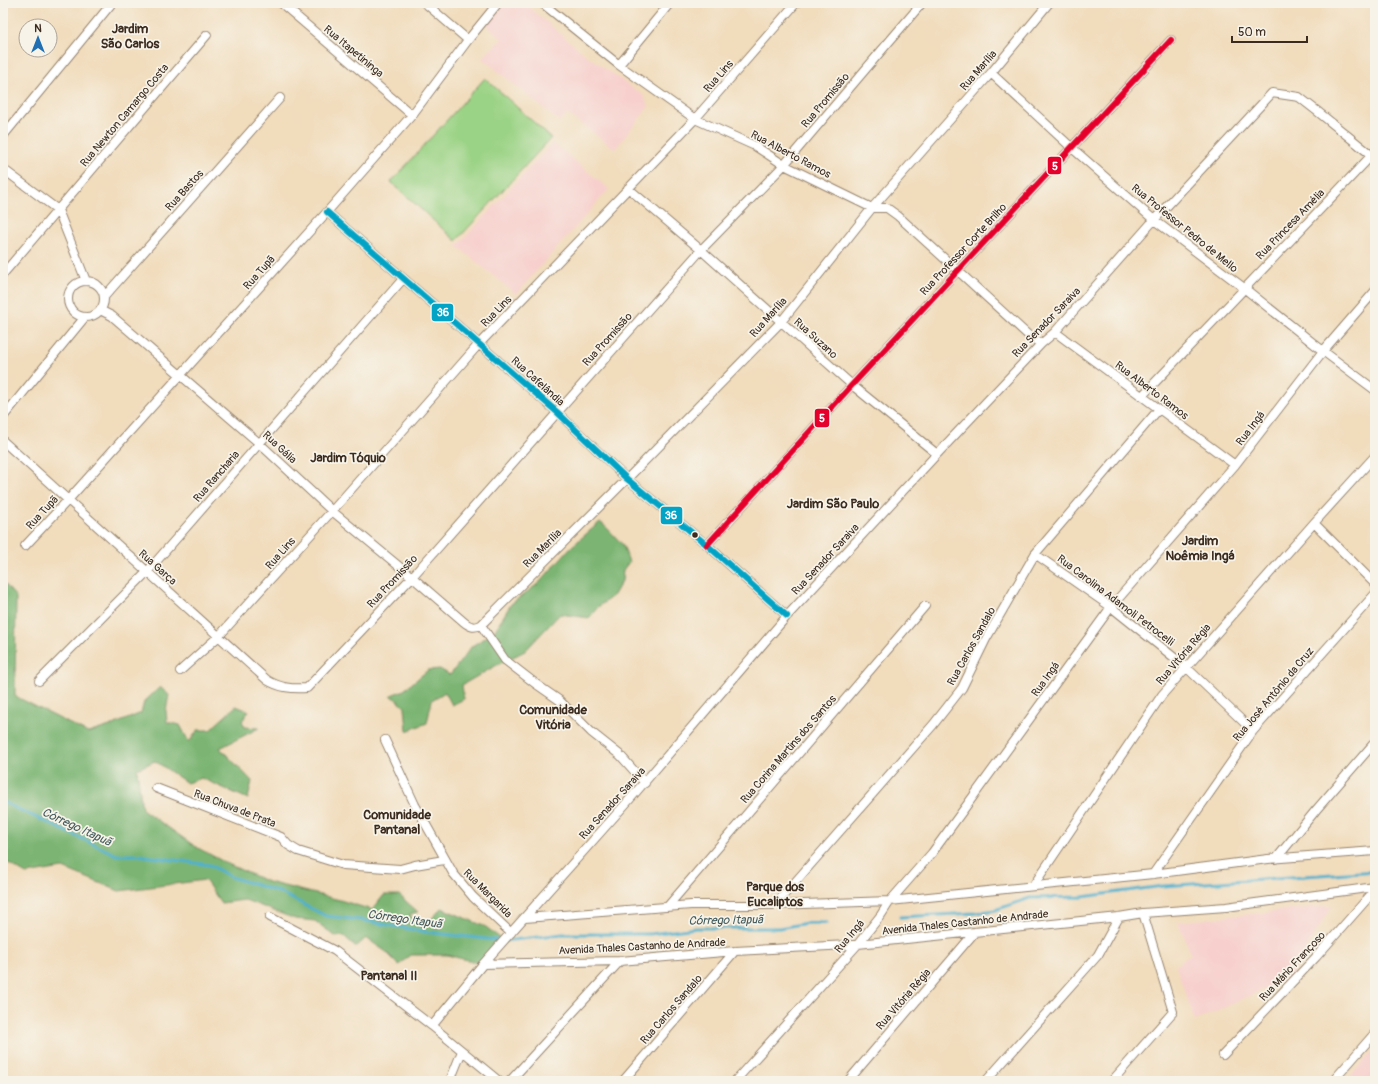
<svg xmlns="http://www.w3.org/2000/svg" width="1378" height="1084" font-family="Pangolin,sans-serif">
<rect width="100%" height="100%" fill="#f7f3e8"/>
<filter id="ink" filterUnits="userSpaceOnUse"><feTurbulence type="fractalNoise" baseFrequency=".025" numOctaves="2"/><feDisplacementMap in="SourceGraphic" scale="8" xChannelSelector="R" yChannelSelector="G"/><feConvolveMatrix kernelMatrix="1 2 1 2 8 2 1 2 1" color-interpolation-filters="sRGB"/></filter>
<filter id="wash" filterUnits="userSpaceOnUse"><feTurbulence type="fractalNoise" baseFrequency=".012" numOctaves="4" result="noise"/><feDisplacementMap in="SourceGraphic" scale="16" xChannelSelector="R" yChannelSelector="G"/><feGaussianBlur stdDeviation="0.9" result="paint"/><feColorMatrix in="noise" values="0 0 0 0 0 0 0 0 0 0 0 0 0 0 0 0 0 1.4 0 .05"/><feComposite in="paint" operator="in"/></filter>
<g filter="url(#wash)">
<rect width="100%" height="100%" fill="#f1dcbc"/>
<path fill="#f7d0cd" d="M505,3H524L587,56L643,95L649,106L615,149L568,114L559,121L482,58L502,39L486,24Z
M553,143L609,189L516,294L457,246Z
M1332,905L1290,977L1195,1021L1176,966L1191,954L1178,922Z
M1375,1049V1081H1346Z"/>
<path fill="#9bd386" stroke="#6b7e52" d="M485,78L551,138L456,241L391,182Z"/>
<path fill="#7cb573" stroke="#5c7048" d="M600,522L606,527L623,545L629,562L623,570L622,581L614,595L598,607L589,618L560,614L525,651L497,665L462,685L464,699L452,705L445,692L432,700L427,723L407,731L405,707L391,695L404,690L428,670L440,669L450,675L472,646L494,632L511,604L539,583L570,548Z
M3,582L16,597L15,696L88,733L113,725L141,713L144,702L160,687L169,695L166,711L167,722L180,725L189,742L198,730H210L236,706L249,711L242,721L245,727L259,728L220,748L252,781L248,799L201,778L187,783L155,761L137,769L142,809L196,847L228,864L268,882L340,900L372,910L384,895H399L418,912L410,914L414,922L427,923L442,908L486,927L504,941L483,964L447,955H410L399,965L385,951L366,938L356,947L344,936H335L315,921L295,919L245,900L221,903L205,880L119,891L63,868L26,874L3,860V845L6,839L3,838Z"/>
<g fill="none" stroke-linecap="round" stroke-linejoin="round">
<path stroke="#50b1ce" stroke-width="3" d="M3,802L117,855H138L210,865L231,877L279,892L326,916L361,920L426,932L504,941L563,934H650L696,928H779L807,923H827
M900,917L975,913L995,910L1030,898L1082,897L1163,886L1375,871"/>
</g>
</g>
<g filter="url(#ink)">
<g fill="none" stroke-linecap="round" stroke-linejoin="round">
<defs>
<path id="street" d="M281,3L412,115
M425,3L468,40
M542,3L619,65L695,119L755,146L784,165L872,208H887L898,216L1028,335L1041,344
M619,65L670,3
M991,73L1072,148L1154,220L1244,288L1323,351L1375,390
M3,136L112,3
M3,169L58,210L86,281
M628,188L701,250L852,385L937,454
M327,212L479,344L557,412L627,479L707,545L787,616
M3,274L207,35
M68 299a18 18 0 1 1 36 0a18 18 0 1 1-36 0Z
M104,297L280,98
M100,310L112,316L259,443L332,511L412,577L464,622C470,627 474,628 481,625L627,479L781,322L872,208L991,73L1049,3
M1055,332L1235,465
M1142,396L1372,155
M3,417L85,317
M3,441L267,680C280,688 292,689 307,688L412,577L701,250L784,165L922,3
M1314,523L1375,584
M707,545L852,385L1171,40
M25,546L69,499L327,212L412,115L468,40L498,3
M1035,554L1111,607L1186,667L1253,731
M481,625L505,660L536,684L559,700L591,732L620,755L645,783
M180,671L219,636L332,511L479,344L695,119L796,3
M39,681L147,572L403,279
M385,740L415,805L453,873L473,897L511,933
M156,788L281,837L288,845L298,851L343,865L400,869L415,865L444,860
M1276,859L1316,810L1375,742
M1153,874L1253,731L1375,594
M1033,886L1162,695L1314,523L1375,456
M775,905L933,725L962,688L986,639L1035,554L1159,409
M668,906L925,606
M270,917L335,951L432,1026L499,1081
M525,918L691,905H775L890,901L1153,874L1268,859L1375,851
M483,964L620,961L735,951L848,945L1119,917L1143,913L1226,907L1375,887
M432,1026L483,964L630,799L787,616L937,454L1041,344L1055,332L1154,220L1272,93L1299,97L1317,111L1375,158
M1223,1055L1316,957L1375,890
M450,1081L462,1051
M510,1081L620,961
M623,1081L735,951
M735,1081L858,944L881,915L890,901L932,853L1111,607L1235,465L1323,351L1375,291
M848,1081L975,932
M986,1081L1098,955L1119,917
M1112,1081L1173,1012L1143,913
M1333,1081L1375,1033"/>
</defs>
<use href="#street" stroke="#96836d" stroke-width="10"/>
<use href="#street" stroke="#fff" stroke-width="8"/>
<defs>
<path id="bus-1" d="M327,212L479,344L557,412L627,479L707,545L787,616"/>
<path id="bus-2" d="M707,545L852,385L1171,40"/>
</defs>
<use href="#bus-1" stroke="#f7f3e8" stroke-width="9"/>
<use href="#bus-2" stroke="#f7f3e8" stroke-width="9"/>
<use href="#bus-1" stroke="#03a3c5" stroke-width="6"/>
<use href="#bus-2" stroke="#e4002b" stroke-width="6"/>
</g>
</g>
<circle fill="#3b2a1e" stroke="#f7f3e8" stroke-width="1.5" cx="695" cy="535" r="3.5"/>
<g text-anchor="middle" stroke-width="3.5" stroke-linejoin="round" paint-order="stroke">
<g font-size="11" fill="#3b2a1e" stroke="#f7f3e8">
<text transform="translate(354 51) rotate(40)" y="4">Rua Itapetininga</text>
<text transform="translate(978 70) rotate(-49)" y="4">Rua Marília</text>
<text transform="translate(718 76) rotate(-49)" y="4">Rua Lins</text>
<text transform="translate(825 100) rotate(-50)" y="4">Rua Promissão</text>
<text transform="translate(124 115) rotate(-50)" y="4">Rua Newton Camargo Costa</text>
<text transform="translate(791 154) rotate(28)" y="4">Rua Alberto Ramos</text>
<text transform="translate(184 190) rotate(-48)" y="4">Rua Bastos</text>
<text transform="translate(1290 224) rotate(-46)" y="4">Rua Princesa Amélia</text>
<text transform="translate(1185 228) rotate(39)" y="4">Rua Professor Pedro de Mello</text>
<text transform="translate(963 249) rotate(-47)" y="4">Rua Professor Corte Brilho</text>
<text transform="translate(259 272) rotate(-48)" y="4">Rua Tupã</text>
<text transform="translate(496 311) rotate(-46)" y="4">Rua Lins</text>
<text transform="translate(768 317) rotate(-48)" y="4">Rua Marília</text>
<text transform="translate(1046 322) rotate(-46)" y="4">Rua Senador Saraiva</text>
<text transform="translate(816 338) rotate(42)" y="4">Rua Suzano</text>
<text transform="translate(607 339) rotate(-48)" y="4">Rua Promissão</text>
<text transform="translate(538 381) rotate(42)" y="4">Rua Cafelândia</text>
<text transform="translate(1152 390) rotate(37)" y="4">Rua Alberto Ramos</text>
<text transform="translate(1250 428) rotate(-53)" y="4">Rua Ingá</text>
<text transform="translate(280 447) rotate(43)" y="4">Rua Gália</text>
<text transform="translate(216 476) rotate(-49)" y="4">Rua Rancharia</text>
<text transform="translate(42 512) rotate(-47)" y="4">Rua Tupã</text>
<text transform="translate(542 548) rotate(-45)" y="4">Rua Marília</text>
<text transform="translate(280 553) rotate(-48)" y="4">Rua Lins</text>
<text transform="translate(825 559) rotate(-47)" y="4">Rua Senador Saraiva</text>
<text transform="translate(158 567) rotate(42)" y="4">Rua Garça</text>
<text transform="translate(392 581) rotate(-47)" y="4">Rua Promissão</text>
<text transform="translate(1116 600) rotate(37)" y="4">Rua Carolina Adamoli Petrocelli</text>
<text transform="translate(971 646) rotate(-61)" y="4">Rua Carlos Sandalo</text>
<text transform="translate(1183 654) rotate(-49)" y="4">Rua Vitória Régia</text>
<text transform="translate(1045 679) rotate(-54)" y="4">Rua Ingá</text>
<text transform="translate(1273 694) rotate(-50)" y="4">Rua José Antônio da Cruz</text>
<text transform="translate(788 749) rotate(-49)" y="4">Rua Corina Martins dos Santos</text>
<text transform="translate(612 803) rotate(-48)" y="4">Rua Senador Saraiva</text>
<text transform="translate(235 808) rotate(21)" y="4">Rua Chuva de Prata</text>
<text transform="translate(488 893) rotate(45)" y="4">Rua Margarida</text>
<text transform="translate(965 922) rotate(-6)" y="4">Avenida Thales Castanho de Andrade</text>
<text transform="translate(849 936) rotate(-50)" y="4">Rua Ingá</text>
<text transform="translate(642 946) rotate(-3)" y="4">Avenida Thales Castanho de Andrade</text>
<text transform="translate(1292 966) rotate(-47)" y="4">Rua Mário Françoso</text>
<text transform="translate(903 999) rotate(-49)" y="4">Rua Vitória Régia</text>
<text transform="translate(671 1009) rotate(-49)" y="4">Rua Carlos Sandalo</text>
</g>
<g font-size="12" font-style="italic" fill="#42595c" stroke="#f7f3e8">
<text transform="translate(77 827) rotate(25)" y="4">Córrego Itapuã</text>
<text transform="translate(405 919) rotate(8)" y="4">Córrego Itapuã</text>
<text transform="translate(726 920) rotate(-1)" y="4">Córrego Itapuã</text>
</g>
<g font-size="13" font-weight="bold" fill="#3b2a1e" stroke="#f7f3e8">
<text x="130" y="33">Jardim<tspan x="130" dy="15">São Carlos</tspan></text>
<text x="348" y="462">Jardim Tóquio</text>
<text x="833" y="508">Jardim São Paulo</text>
<text x="1200" y="545">Jardim<tspan x="1200" dy="15">Noêmia Ingá</tspan></text>
<text x="553" y="714">Comunidade<tspan x="553" dy="15">Vitória</tspan></text>
<text x="397" y="819">Comunidade<tspan x="397" dy="15">Pantanal</tspan></text>
<text x="775" y="891">Parque dos<tspan x="775" dy="15">Eucaliptos</tspan></text>
<text x="389" y="980">Pantanal II</text>
</g>
</g>
<g stroke="#f7f3e8" stroke-width="1.5">
<rect x="1047" y="156" width="15" height="19" rx="4" fill="#e4002b"/>
<rect x="431" y="303" width="23" height="19" rx="4" fill="#03a3c5"/>
<rect x="814" y="408" width="16" height="20" rx="4" fill="#e4002b"/>
<rect x="660" y="506" width="23" height="19" rx="4" fill="#03a3c5"/>
</g>
<g font-size="11" text-anchor="middle" font-weight="bold" fill="#fff">
<text x="1055" y="170">5</text>
<text x="443" y="316">36</text>
<text x="822" y="422">5</text>
<text x="671" y="519">36</text>
</g>
<rect width="1378" height="1084" fill="none" stroke="#f7f3e8" stroke-width="16"/>
<g transform="translate(38 38)"><circle r="19" fill="#f7f3e8" stroke="#aca397"/>
<path d="M0-3L7 15L0 10L-7 15Z" fill="#1f6fb2"/>
<text y="-6" font-size="11" font-weight="bold" text-anchor="middle" fill="#3b2a1e">N</text>
</g>
<path d="M1232 36v6h75v-6" fill="none" stroke="#3b2a1e" stroke-width="2"/>
<text x="1238" y="36" font-size="12" fill="#3b2a1e" stroke="#f7f3e8" stroke-width="3" paint-order="stroke">50 m</text>
</svg>
